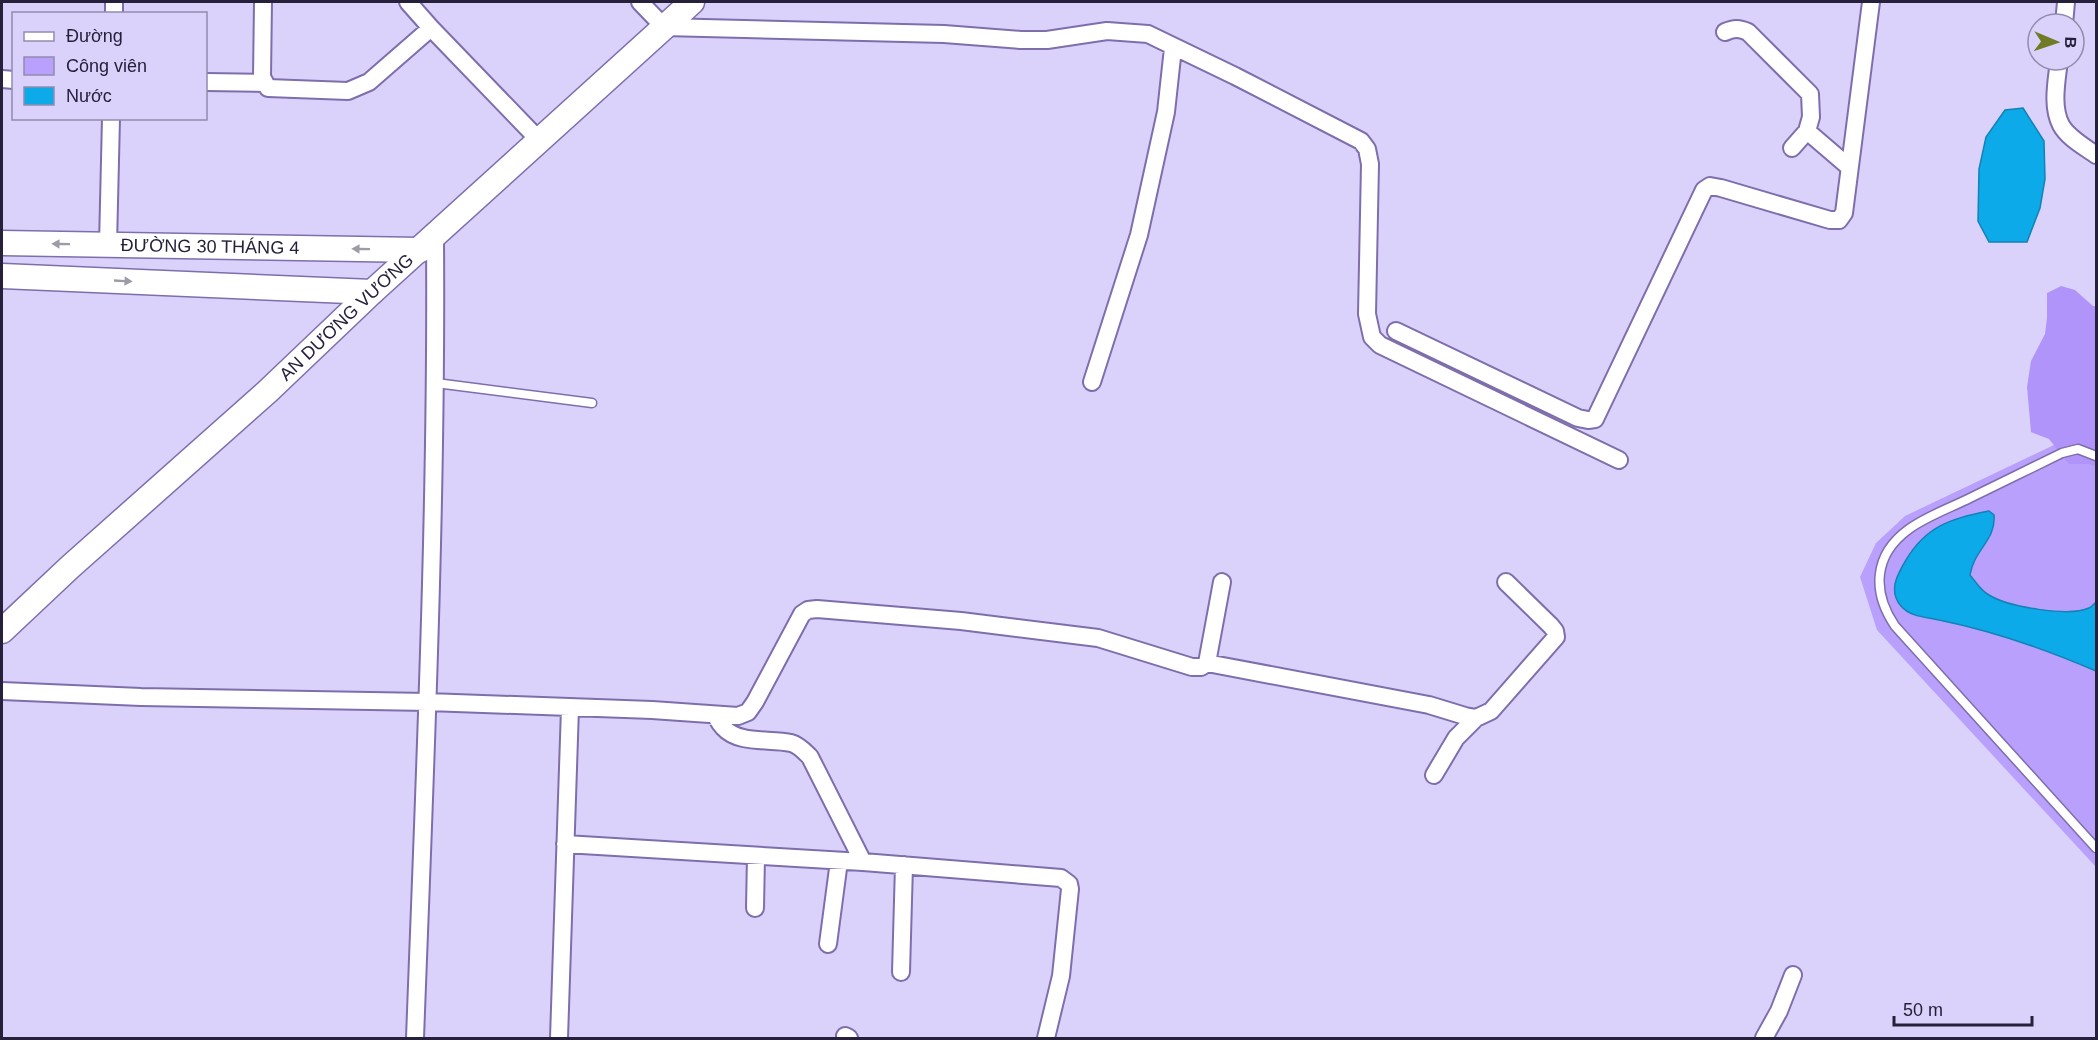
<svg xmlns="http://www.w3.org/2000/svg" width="2098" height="1040" font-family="Arial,sans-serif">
<rect width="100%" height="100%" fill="#dbd2fb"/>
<path fill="#b8a0fc" d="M2096,425V867L1877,630L1860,577L1876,543L1905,516Z"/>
<path fill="#b094fa" d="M2061,286L2075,290L2093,306H2096V467L2089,464H2069L2049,439L2031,432L2027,387L2031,361L2045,334L2047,318V293Z"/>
<path fill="#0daaea" stroke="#1581b5" stroke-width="1.5" d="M2023,108L2044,141L2045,179L2040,208L2027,242H1989L1978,221L1979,169L1986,137L2005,110Z
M1989,511L1994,515C1996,541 1974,549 1970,575C1975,581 1981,591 1989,595C2008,607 2069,617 2089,608C2092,607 2094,604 2096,602V671C2045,649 1993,631 1939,620C1926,617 1910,617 1901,606C1888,591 1897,575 1906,560C1926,526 1952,518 1989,511Z"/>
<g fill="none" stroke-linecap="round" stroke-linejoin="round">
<defs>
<path id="lane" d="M436,383L592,403
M2096,456L2078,449L2062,453C2031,468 2001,483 1970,498C1950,508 1927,516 1909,529C1873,555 1872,592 1895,626L2096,848"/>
<path id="street" d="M263,2L262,77L268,88L348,91L369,82L431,28L539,140
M408,2L431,28
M640,2L664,27L944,34L1021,40H1047L1107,31L1148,34L1235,76L1361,141L1367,149L1370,164L1367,314L1372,337L1380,345L1619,460
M114,14V2
M2064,24L2066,2
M1725,32C1734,28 1739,28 1748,32L1810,94L1811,117L1807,131L1849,167
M2059,60C2057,80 2051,106 2061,125C2068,138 2085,147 2096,155
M2,79L14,80
M206,82L265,83
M1792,148L1807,131
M108,245L111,118
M1396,331L1578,418L1588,420L1595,419L1704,190L1710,186L1721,188L1830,220H1839L1844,213L1871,2
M1092,382L1139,235L1166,112L1173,48
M1207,663L1429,705L1465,716L1476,718L1491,711L1556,637L1555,631L1551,626L1506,582
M2,691L141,697L428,702L652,710L738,716L748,712L755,702L802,614L808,610L817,609L961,621L1098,638L1192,667H1201L1207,663L1222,582
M715,715C717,718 719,723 723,727C739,745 770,738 791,743C799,745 805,752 810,757L863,862
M1434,775L1456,738L1476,718
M565,844L863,862L1061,878L1069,884L1070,889L1061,976L1046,1038
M755,908L756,856
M828,944L839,861
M901,972L904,865
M845,1036L849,1038
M415,1038C425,771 437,503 435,236
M559,1038L570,708
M1764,1038L1779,1011L1793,975"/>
<g id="secondary">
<path id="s1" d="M2,243L420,250"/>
<path d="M2,276L372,292"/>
<path id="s2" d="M2,631L70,567L267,392L372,292L692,2"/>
</g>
</defs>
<use href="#lane" stroke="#7e6eac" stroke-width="11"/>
<use href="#street" stroke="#7e6eac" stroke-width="20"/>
<use href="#secondary" stroke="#7e6eac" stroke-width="27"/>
<use href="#lane" stroke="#fff" stroke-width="8"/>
<use href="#street" stroke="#fff" stroke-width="16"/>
<use href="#secondary" stroke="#fff" stroke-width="24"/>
</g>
<defs><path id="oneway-solid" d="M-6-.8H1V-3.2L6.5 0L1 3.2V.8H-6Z" transform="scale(1.5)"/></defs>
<g fill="#9e9ba6">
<use href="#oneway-solid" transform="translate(61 244) rotate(-179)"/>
<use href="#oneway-solid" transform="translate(361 249) rotate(-179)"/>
<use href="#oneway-solid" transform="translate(123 281) rotate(3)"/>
</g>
<g text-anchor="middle" stroke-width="6" stroke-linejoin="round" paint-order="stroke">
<g font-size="18" fill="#27203a" stroke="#dbd2fb">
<text dy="6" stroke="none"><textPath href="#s1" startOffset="208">ĐƯỜNG 30 THÁNG 4</textPath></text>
<text dy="6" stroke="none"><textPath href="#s2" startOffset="466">AN DƯƠNG VƯƠNG</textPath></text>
</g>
</g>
<rect width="2098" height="1040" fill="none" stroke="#27203a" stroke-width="6"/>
<rect x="12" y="12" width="195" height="108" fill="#dbd2fb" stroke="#938bae" stroke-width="1.5"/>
<rect x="24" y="32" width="30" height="9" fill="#ffffff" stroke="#938bae" stroke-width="1.5"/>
<text x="66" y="42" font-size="18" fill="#27203a">Đường</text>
<rect x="24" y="57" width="30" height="18" fill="#b8a0fc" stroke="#938bae" stroke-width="1.5"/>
<text x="66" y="72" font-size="18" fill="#27203a">Công viên</text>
<rect x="24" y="87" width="30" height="18" fill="#0daaea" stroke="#938bae" stroke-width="1.5"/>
<text x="66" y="102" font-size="18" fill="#27203a">Nước</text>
<g transform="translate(2056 42) rotate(92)"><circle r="28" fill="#dbd2fb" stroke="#938bae" stroke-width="1.5"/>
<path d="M0-4.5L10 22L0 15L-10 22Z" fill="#717a25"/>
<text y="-9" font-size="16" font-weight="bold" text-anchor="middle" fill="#27203a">B</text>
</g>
<path d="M1894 1016v9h138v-9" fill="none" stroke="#27203a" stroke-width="3"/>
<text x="1903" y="1016" font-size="18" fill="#27203a" stroke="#dbd2fb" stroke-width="4.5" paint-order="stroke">50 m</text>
</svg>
